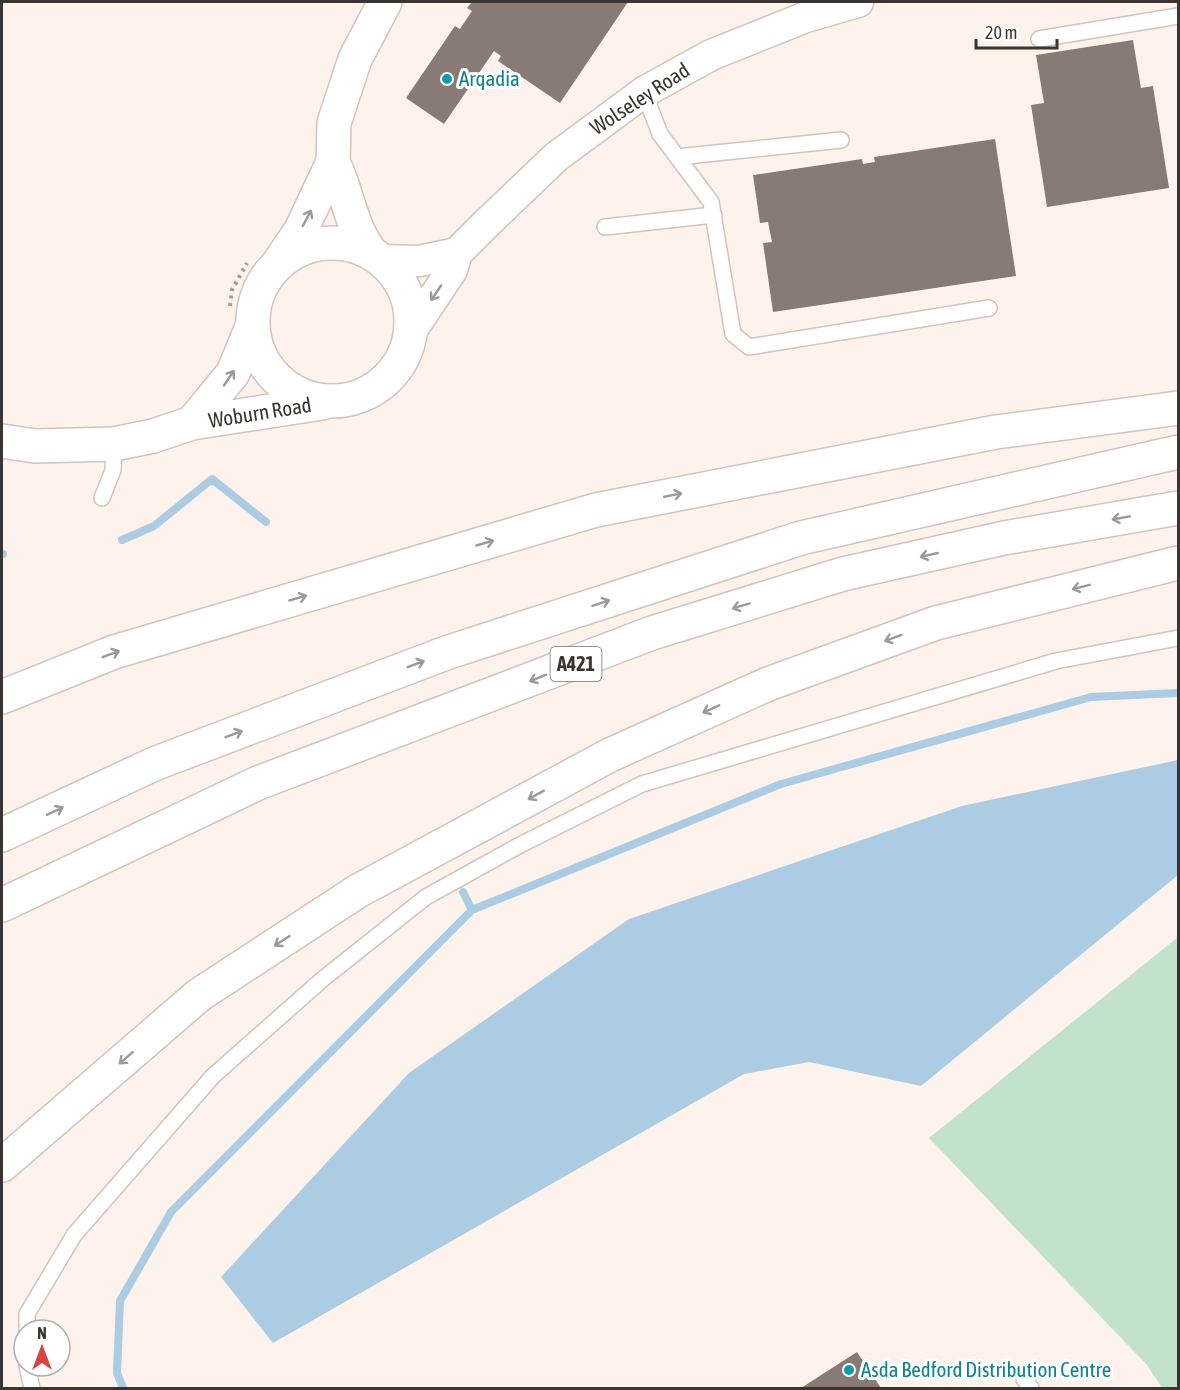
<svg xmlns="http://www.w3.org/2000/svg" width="1180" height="1390" font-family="'Asap Condensed',sans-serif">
<rect width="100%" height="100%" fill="#fef2ed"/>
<path fill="#c3e2cc" d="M1178,937V1388H1162L1147,1365L929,1138Z"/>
<path fill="#abcce2" d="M1178,760V875L921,1086L809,1062L744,1074L273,1343L221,1277L409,1073L629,919L962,806Z"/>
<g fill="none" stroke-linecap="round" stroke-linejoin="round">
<path stroke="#abcce2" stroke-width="8" d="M122,540L154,526L212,479L266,522
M2,554H3
M463,892L472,910
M123,1388L117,1373L120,1301L171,1212L472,910L781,784L1091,697L1178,693"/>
</g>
<path fill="#887b76" d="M472,2H628L560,103L498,61L501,56L494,51L444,124L406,98L455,26L460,29L472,11L467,8Z
M1133,40L1141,88L1153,86L1169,188L1047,207L1031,105L1044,103L1036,55Z
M995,139L1016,276L773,312L763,243L772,242L768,222L760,223L753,175L862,159L863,164L875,162L874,157Z
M857,1352L881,1388H801Z"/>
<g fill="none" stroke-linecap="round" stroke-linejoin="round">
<defs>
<path id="service" d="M1039,39L1178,16
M644,92L660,134L711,202L733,334L749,347L989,308
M677,157L841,140
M605,227L714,215
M102,498L113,470L114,444
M27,1330V1314L74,1235L213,1076L324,978L426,897L520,845L642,784L1056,661L1178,638
M27,1366L32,1388
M1024,1379L1031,1388"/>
<path id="minor" d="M381,260L419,261L457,253
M412,330L452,270L457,253L487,223L556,157L644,92L711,55L806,17L858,2"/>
<path id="secondary" d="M333,162C348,192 350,227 372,254
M253 322a79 79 0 1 1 158 0a79 79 0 1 1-158 0Z
M278,264L301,230L333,162L334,123L355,59L385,2
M192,423L233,373L253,324
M2,441L35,446L114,444L153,436L192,423L322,403"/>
<path id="trunk" d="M2,697L114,652L596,510L996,432L1178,408
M2,835L154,764L446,653L801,538L1178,452
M2,905L258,783L652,633L843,574L1004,538L1178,508
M2,1165L199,995L358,891L610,755L768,684L936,623L1178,563"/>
</defs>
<use href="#service" stroke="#d2c3bd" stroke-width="18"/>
<use href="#minor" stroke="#d2c3bd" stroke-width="33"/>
<use href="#secondary" stroke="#d2c3bd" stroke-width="36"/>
<use href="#trunk" stroke="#d2c3bd" stroke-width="36"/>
<path stroke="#a49b97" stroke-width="4" stroke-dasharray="3 4.5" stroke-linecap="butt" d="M230,306L232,290L247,263"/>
<use href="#service" stroke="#fff" stroke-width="15"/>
<use href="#minor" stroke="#fff" stroke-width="30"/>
<use href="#secondary" stroke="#fff" stroke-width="33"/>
<use href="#trunk" stroke="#fff" stroke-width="33"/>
</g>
<defs><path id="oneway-shaft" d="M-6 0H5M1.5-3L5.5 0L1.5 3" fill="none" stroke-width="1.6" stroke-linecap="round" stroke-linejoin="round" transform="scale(1.5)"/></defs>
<g stroke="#9c9a98">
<use href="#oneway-shaft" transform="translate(307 218) rotate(-62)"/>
<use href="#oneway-shaft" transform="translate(436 293) rotate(124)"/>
<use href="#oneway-shaft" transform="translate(229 378) rotate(-56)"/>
<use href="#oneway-shaft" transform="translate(673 495) rotate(-11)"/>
<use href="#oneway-shaft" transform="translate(1121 518) rotate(170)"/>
<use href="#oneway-shaft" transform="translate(485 543) rotate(-16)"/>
<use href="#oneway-shaft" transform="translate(929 555) rotate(167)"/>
<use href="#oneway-shaft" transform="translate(1081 587) rotate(166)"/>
<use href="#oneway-shaft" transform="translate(298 598) rotate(-16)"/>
<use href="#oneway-shaft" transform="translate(601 603) rotate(-18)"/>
<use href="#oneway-shaft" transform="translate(741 606) rotate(163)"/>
<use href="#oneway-shaft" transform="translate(893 638) rotate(160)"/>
<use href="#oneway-shaft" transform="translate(111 654) rotate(-21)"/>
<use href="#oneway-shaft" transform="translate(416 664) rotate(-21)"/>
<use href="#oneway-shaft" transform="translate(538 678) rotate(158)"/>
<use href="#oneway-shaft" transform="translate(711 709) rotate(156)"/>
<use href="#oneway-shaft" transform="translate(234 734) rotate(-21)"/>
<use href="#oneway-shaft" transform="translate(536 795) rotate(151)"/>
<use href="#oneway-shaft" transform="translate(55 811) rotate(-25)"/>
<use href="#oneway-shaft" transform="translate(282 941) rotate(147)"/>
<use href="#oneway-shaft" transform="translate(126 1058) rotate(139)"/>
</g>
<g fill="#0f9aa8" stroke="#fff" stroke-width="2">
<circle cx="447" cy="79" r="6"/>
<circle cx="849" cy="1370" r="6"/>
</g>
<g text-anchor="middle" stroke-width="6" stroke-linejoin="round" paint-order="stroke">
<rect fill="#fff" stroke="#757170" stroke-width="1.5" x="550.5" y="647" width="51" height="34" rx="4.5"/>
<g font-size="20" font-weight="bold" fill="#3a3432">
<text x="576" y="671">A421</text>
</g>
<g font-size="21" fill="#0d838f" stroke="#fff" text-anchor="start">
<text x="459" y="86">Arqadia</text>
<text x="861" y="1377">Asda Bedford Distribution Centre</text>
</g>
<g font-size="21" fill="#3a3432" stroke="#fff">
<text transform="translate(640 99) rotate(-33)" y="7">Wolseley Road</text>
<text transform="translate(260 413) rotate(-9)" y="7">Woburn Road</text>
</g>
</g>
<rect width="1180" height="1390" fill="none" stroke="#3a3432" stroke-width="6"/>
<g transform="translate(42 1348)"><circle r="28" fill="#ffffff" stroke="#b0aead" stroke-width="1.5"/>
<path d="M0-4.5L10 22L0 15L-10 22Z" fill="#d44640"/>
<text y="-9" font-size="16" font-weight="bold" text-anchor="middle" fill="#3a3432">N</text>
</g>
<path d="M976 39v9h81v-9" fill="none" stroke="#3a3432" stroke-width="3"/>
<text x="985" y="39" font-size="18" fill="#3a3432" stroke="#ffffff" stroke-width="4.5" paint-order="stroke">20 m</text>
</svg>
